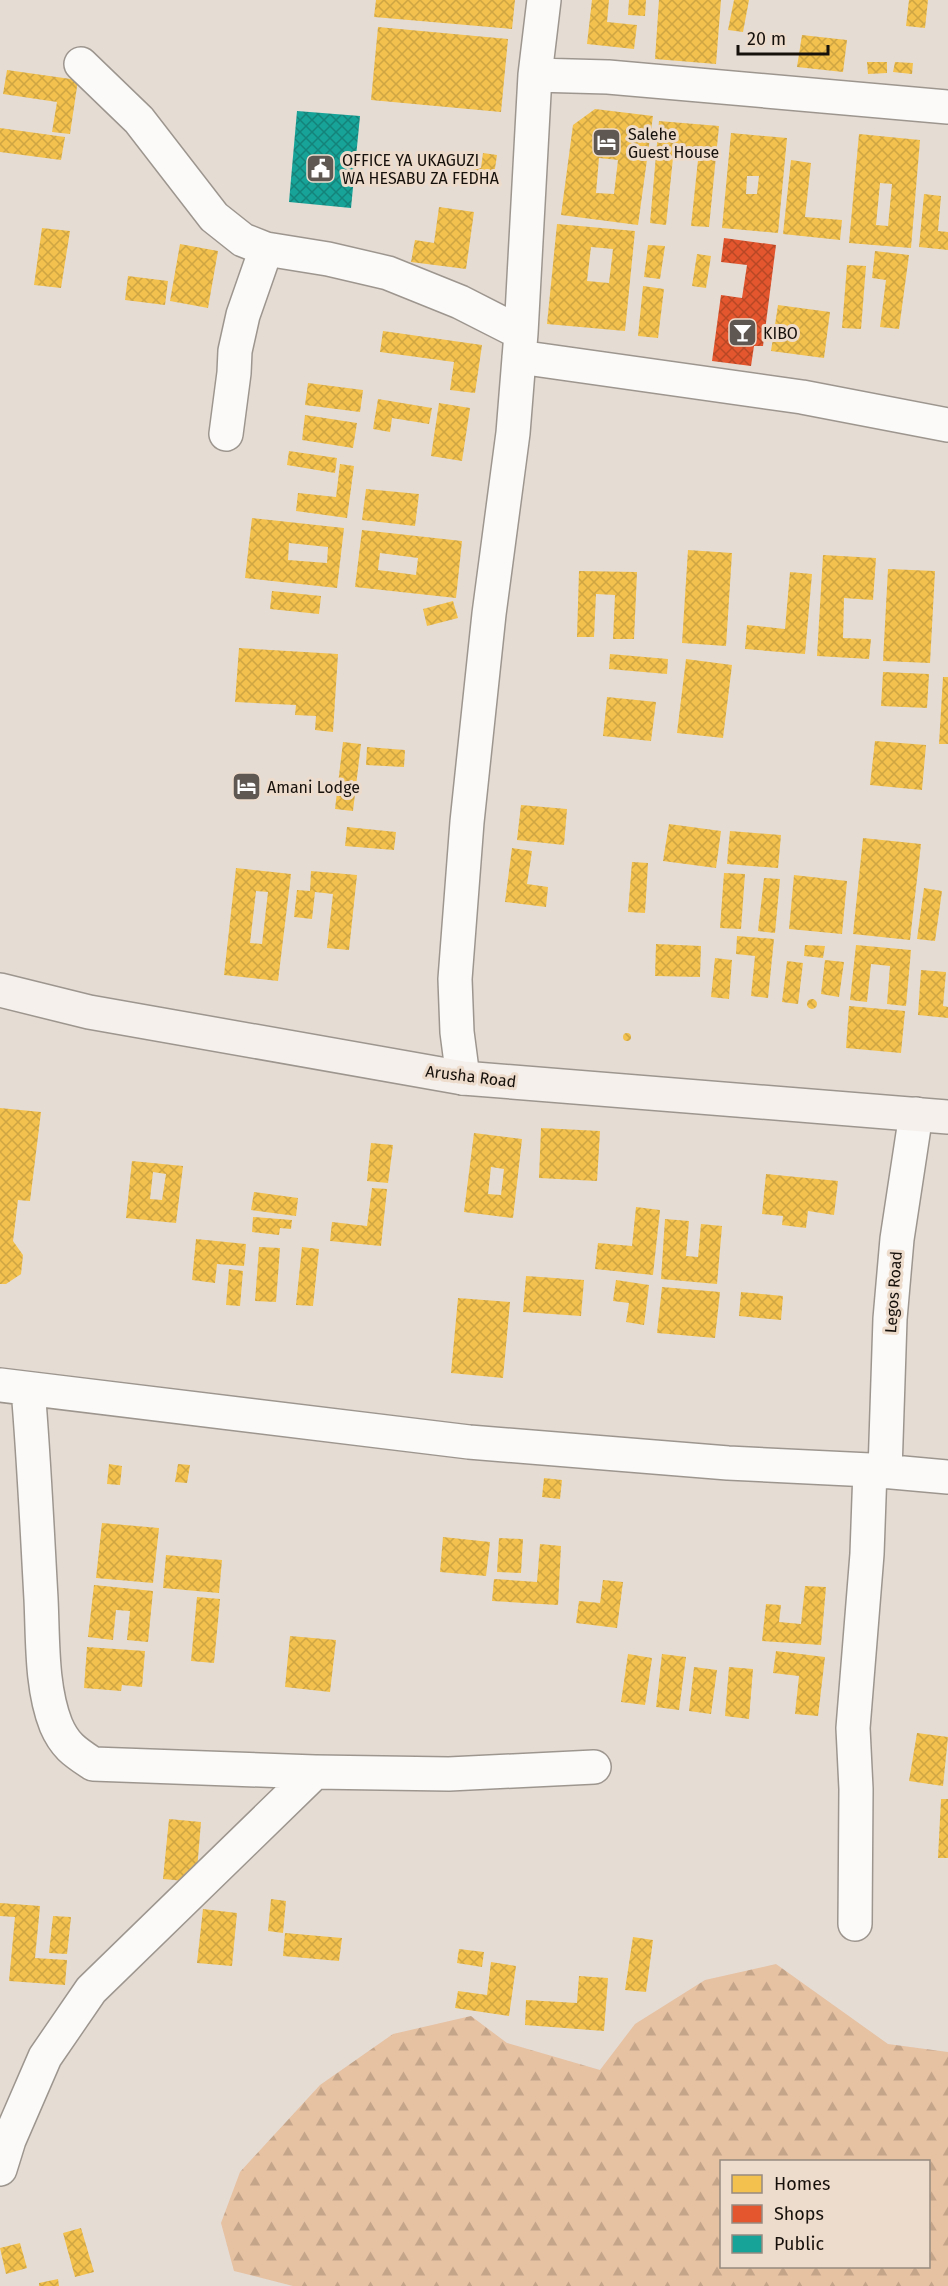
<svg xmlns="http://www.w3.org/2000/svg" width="948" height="2286" font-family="'Fira Sans',sans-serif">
<defs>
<pattern id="forest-firs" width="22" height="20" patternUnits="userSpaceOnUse" patternTransform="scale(1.5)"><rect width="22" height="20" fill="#e6c1a2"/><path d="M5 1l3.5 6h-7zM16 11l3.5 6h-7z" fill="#c5a58a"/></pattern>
<pattern id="homes-cross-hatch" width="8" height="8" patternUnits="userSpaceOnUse" patternTransform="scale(1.5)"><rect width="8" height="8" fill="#f2c14e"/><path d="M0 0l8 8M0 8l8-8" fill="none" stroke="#cfa543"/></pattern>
<pattern id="shops-cross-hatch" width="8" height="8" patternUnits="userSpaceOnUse" patternTransform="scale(1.5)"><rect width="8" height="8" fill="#e4572e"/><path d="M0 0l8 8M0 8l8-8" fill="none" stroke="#b84726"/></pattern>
<pattern id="public-cross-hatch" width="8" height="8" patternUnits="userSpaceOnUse" patternTransform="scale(1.5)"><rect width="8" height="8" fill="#17a398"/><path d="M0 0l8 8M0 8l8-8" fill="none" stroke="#14837a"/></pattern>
</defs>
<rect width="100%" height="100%" fill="#e5dcd4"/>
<path fill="url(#forest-firs)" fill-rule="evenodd" d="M776,1964L888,2044L948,2052V2286H293L234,2271L221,2223L240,2172L320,2085L393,2034L471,2016L507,2043L600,2070L635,2024L705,1980ZM722,2162H928V2266H722Z"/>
<path fill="url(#homes-cross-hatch)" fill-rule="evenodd" d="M376,0H515L512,29L374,17Z
M592,0H609L607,22L637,25L634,49L587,44Z
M629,0H646L645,16L628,15Z
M659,0H721L716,64L655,59Z
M734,0H749L743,32L728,30Z
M909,0H928L925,28L906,26Z
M378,27L508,39L501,112L371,100Z
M802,35L847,40L843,72L797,67Z
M867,62H887V73L868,74Z
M895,62L913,63L912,74L893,72Z
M7,70L78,80L70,134L52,132L57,102L3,94Z
M595,109L653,116L638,225L561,215L573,125ZM599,158L618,160L614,194L596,193Z
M659,121L719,126L709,227L691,226L698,160L673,158L666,225L650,223Z
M0,128L65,137L61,160L0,152Z
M731,133L787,138L778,233L722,228ZM747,176H759L757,194H746Z
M859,134L920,140L911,248L849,243ZM880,183L892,184L888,226L876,225Z
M483,153L497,155L493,182L463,178L465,165L481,168Z
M791,160L811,163L805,217L842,220L840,240L783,234Z
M924,194L941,196L938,231L948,232V250L919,247Z
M439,207L474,212L466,269L411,262L415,240L434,243Z
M557,224L635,231L625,331L547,324ZM591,247L613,249L609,283L587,281Z
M42,228L70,231L61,288L34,285Z
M180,244L218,251L208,308L170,301Z
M648,245L665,246L660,279L644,277Z
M875,251L909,255L899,329L880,327L886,280L872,278Z
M697,254L711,256L706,288L692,286Z
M847,265L866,266L861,329L842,328Z
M128,276L168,281L165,305L125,300Z
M643,286L664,289L658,338L638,336Z
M778,305L830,312L824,358L771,351Z
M383,331L482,345L475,393L450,390L454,362L380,352Z
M308,383L363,390L360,412L305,405Z
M378,399L432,408L429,424L392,418L390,432L373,429Z
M439,403L470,408L462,461L431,456Z
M305,415L357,423L353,448L302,440Z
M289,451L337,458L335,473L287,465Z
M340,464L354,466L347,518L296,511L298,493L336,497Z
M366,489L419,494L415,526L362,520Z
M252,518L344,528L337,588L245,578ZM289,543L328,547L327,563L288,560Z
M362,530L462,541L456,598L355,587ZM380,553L418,558L416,575L378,570Z
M688,550L732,553L726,646L682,643Z
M823,555L876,558L873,600L844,598L843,638L871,639L869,659L817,656Z
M888,569L935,571L930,663L883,661Z
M579,571L637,572L634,639H613L615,595L596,594L594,637H577Z
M790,572L812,574L805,654L745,649L747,625L785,629Z
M272,591L321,596L319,614L270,609Z
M453,601L458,618L427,626L423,609Z
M239,648L338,654L333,732L315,730L316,716L295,715L296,705L235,702Z
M610,654L668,659L667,674L609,669Z
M686,659L732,665L723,738L677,733Z
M883,672L929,674L927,708L881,706Z
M943,677H948V744H939Z
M607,697L656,702L651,741L603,736Z
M875,741L926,745L922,790L870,785Z
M343,742L361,744L353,811L335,809Z
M367,747L405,750L404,767L366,765Z
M521,805L567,809L564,845L517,840Z
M669,824L721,831L716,868L663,861Z
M347,827L396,832L394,850L345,846Z
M730,831L781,835L778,868L727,864Z
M863,838L921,844L910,940L853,934Z
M512,848L532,851L527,884L548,887L546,907L505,902Z
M632,862L648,863L645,913L628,912Z
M236,868L291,874L278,981L224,975ZM256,891L268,892L262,944L250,943Z
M311,871L357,875L349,950L327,948L333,894L315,892L312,919L294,917L297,890L310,891Z
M724,873L745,874L741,929L720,928Z
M794,875L847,881L842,934L789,929Z
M764,878L780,879L775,933L758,931Z
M924,888L942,891L935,941L917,939Z
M737,936L774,939L768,998L751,996L755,956L736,954Z
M656,944L701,946L700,977L655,976Z
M805,945L825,946L823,958L804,956Z
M856,945L911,950L906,1006L887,1004L890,966L871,964L867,1002L850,1000Z
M715,958L732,960L729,999L711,997Z
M825,960L844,962L839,997L821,994Z
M787,961L803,963L798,1004L782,1002Z
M921,970L946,972L943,1006L948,1007V1018L918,1015Z
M807 1004a5 5 0 1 1 10 0a5 5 0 1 1-10 0Z
M849,1006L905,1011L901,1053L846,1048Z
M623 1037a4 4 0 1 1 8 0a4 4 0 1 1-8 0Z
M0,1108L41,1112L30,1201L18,1200L13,1241L23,1255L21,1274L6,1284H0Z
M541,1128L600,1131L597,1181L539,1178Z
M474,1133L522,1139L513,1218L464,1212ZM491,1167L504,1169L501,1195L488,1194Z
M371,1143L393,1145L388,1183L367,1181Z
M132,1161L183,1166L176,1223L126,1218ZM153,1172L166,1174L162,1200L150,1199Z
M766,1174L838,1181L834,1215L808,1211L806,1228L782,1225L783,1216L762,1214Z
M372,1188L387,1189L381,1246L330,1241L332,1222L367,1226Z
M254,1192L298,1198L296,1216L251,1210Z
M636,1207L660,1210L653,1275L595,1269L598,1243L632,1246Z
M253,1217L292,1220L291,1229L280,1228L279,1235L252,1232Z
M665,1219L689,1221L686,1256L698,1257L701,1224L722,1226L717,1284L661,1279Z
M196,1239L246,1244L244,1266L217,1264L215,1283L192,1280Z
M259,1247L280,1248L276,1302L255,1301Z
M302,1247L319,1249L313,1306L296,1305Z
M229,1269L243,1271L240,1306L226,1305Z
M526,1276L584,1280L581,1316L523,1312Z
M616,1280L649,1285L644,1325L626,1322L629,1303L613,1301Z
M662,1287L720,1292L715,1338L657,1333Z
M741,1292L783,1296L781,1320L739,1316Z
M458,1298L510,1302L503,1378L451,1373Z
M109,1464L122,1466L120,1485L107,1484Z
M178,1464L190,1465L187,1483L175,1482Z
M544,1478L562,1480L560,1499L542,1497Z
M102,1523L159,1528L153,1583L96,1578Z
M443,1537L490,1542L486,1576L440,1572Z
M499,1538L523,1539L521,1573L497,1572Z
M540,1544L561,1546L558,1605L492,1601L494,1579L537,1582Z
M166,1555L222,1560L219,1593L163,1588Z
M603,1580L623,1582L617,1628L576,1623L579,1601L600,1603Z
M94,1585L153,1591L148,1642L127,1640L130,1611L116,1610L113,1640L88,1637Z
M805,1586L826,1587L821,1645L762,1641L766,1604L781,1605L779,1622L801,1624Z
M197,1597L220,1599L214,1663L191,1661Z
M290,1636L336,1640L330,1692L285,1687Z
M87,1647L145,1651L142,1687L122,1685L121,1691L84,1688Z
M776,1651L825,1657L818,1716L795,1714L799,1676L773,1673Z
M628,1654L652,1658L645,1705L621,1702Z
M662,1654L686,1657L679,1710L656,1707Z
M694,1667L717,1670L711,1714L689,1711Z
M729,1667L753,1669L749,1719L725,1716Z
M917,1733L948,1737L943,1786L909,1781Z
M941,1799H948V1858H938Z
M169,1819L201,1822L196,1882L163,1879Z
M271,1899L286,1901L283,1933L268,1931Z
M0,1903L40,1906L35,1958L67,1960L65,1985L9,1981L15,1917L0,1916Z
M203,1909L237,1913L232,1966L197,1963Z
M53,1916L71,1917L67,1954L49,1953Z
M285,1933L342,1938L339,1961L283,1956Z
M633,1937L653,1940L646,1992L625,1990Z
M459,1949L484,1952L482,1967L457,1963Z
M491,1962L516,1966L509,2016L455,2008L458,1991L487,1995Z
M579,1976L608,1978L604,2031L525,2025L526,2000L577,2003Z
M81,2228L94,2272L75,2277L63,2233Z
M20,2243L27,2268L6,2274L0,2248Z
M58,2279L59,2286H39V2283Z"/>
<path fill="url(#shops-cross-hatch)" d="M724,238L776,245L763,346H754L751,366L712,361L721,295L742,298L747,265L721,262Z"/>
<path fill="url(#public-cross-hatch)" d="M297,111L360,116L351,208L289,202Z"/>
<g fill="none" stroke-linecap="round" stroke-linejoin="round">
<defs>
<path id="minor" d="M81,64L139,120L214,217L243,240L266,249L328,259L388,273L460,302L521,333
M535,75L608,77L948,107
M519,357L802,397L948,425
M226,434L234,373L235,351L243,315L266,249
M463,1078L457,1032L455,979L467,822L489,614L513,433L521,333L535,75L544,0
M0,1385L469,1442L728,1463L870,1470L948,1477
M28,1389C34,1459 37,1528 41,1599C43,1640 41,1687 56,1725C65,1746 75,1752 93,1764L315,1772L449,1774L594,1767
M885,1471L890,1319L897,1239L916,1114
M855,1924L856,1789L853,1728L867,1554L870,1470
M0,2169L9,2140L45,2057L91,1990L315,1772"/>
<path id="secondary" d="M0,990L89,1012L463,1078L948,1117"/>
</defs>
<use href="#minor" stroke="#9d968f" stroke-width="36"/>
<use href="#secondary" stroke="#9d968f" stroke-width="36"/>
<use href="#minor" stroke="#fbfaf9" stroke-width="33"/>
<use href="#secondary" stroke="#f5f0ec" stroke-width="33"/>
</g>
<defs>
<symbol id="hotel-square" viewBox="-11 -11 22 22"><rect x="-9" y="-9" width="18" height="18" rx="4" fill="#5f5852" stroke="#eddbcc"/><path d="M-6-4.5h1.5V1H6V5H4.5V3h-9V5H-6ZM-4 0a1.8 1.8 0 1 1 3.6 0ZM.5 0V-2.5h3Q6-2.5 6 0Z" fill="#fff"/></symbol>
<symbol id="civic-square" viewBox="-11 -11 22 22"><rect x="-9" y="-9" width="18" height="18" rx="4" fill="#5f5852" stroke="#eddbcc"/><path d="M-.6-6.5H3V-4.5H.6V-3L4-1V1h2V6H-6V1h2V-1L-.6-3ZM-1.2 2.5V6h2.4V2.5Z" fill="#fff"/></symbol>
<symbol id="bar-square" viewBox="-11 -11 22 22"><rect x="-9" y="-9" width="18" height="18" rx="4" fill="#5f5852" stroke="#eddbcc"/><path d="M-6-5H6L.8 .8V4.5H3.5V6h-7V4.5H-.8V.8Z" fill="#fff"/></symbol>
</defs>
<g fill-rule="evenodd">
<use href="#hotel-square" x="590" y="126" width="33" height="33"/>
<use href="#civic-square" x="304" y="152" width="33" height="33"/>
<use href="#bar-square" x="726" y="316" width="33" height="33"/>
<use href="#hotel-square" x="230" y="770" width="33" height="33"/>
</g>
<g text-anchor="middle" stroke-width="6" stroke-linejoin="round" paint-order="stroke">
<g font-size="16" fill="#17110c" stroke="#eddbcc" text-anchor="start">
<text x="628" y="140">Salehe<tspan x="628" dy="18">Guest House</tspan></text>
<text x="342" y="166">OFFICE YA UKAGUZI<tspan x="342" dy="18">WA HESABU ZA FEDHA</tspan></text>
<text x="763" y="339">KIBO</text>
<text x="267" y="793">Amani Lodge</text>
</g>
<g font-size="16" fill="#17110c" stroke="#eddbcc">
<text transform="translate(471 1076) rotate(7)" y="6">Arusha Road</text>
<text transform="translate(893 1292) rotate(-86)" y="6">Legos Road</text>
</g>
</g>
<rect x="720" y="2160" width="210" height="108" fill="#eddbcc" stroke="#978a7f" stroke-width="1.5"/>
<rect x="732" y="2175" width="30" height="18" fill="#f2c14e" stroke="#978a7f" stroke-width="1.5"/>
<text x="774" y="2190" font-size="18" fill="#17110c">Homes</text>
<rect x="732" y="2205" width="30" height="18" fill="#e4572e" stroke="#978a7f" stroke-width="1.5"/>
<text x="774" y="2220" font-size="18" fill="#17110c">Shops</text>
<rect x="732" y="2235" width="30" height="18" fill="#17a398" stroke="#978a7f" stroke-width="1.5"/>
<text x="774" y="2250" font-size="18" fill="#17110c">Public</text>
<path d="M738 45v9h90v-9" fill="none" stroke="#17110c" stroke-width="3"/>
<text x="747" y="45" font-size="18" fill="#17110c" stroke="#eddbcc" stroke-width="4.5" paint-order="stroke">20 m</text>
</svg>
